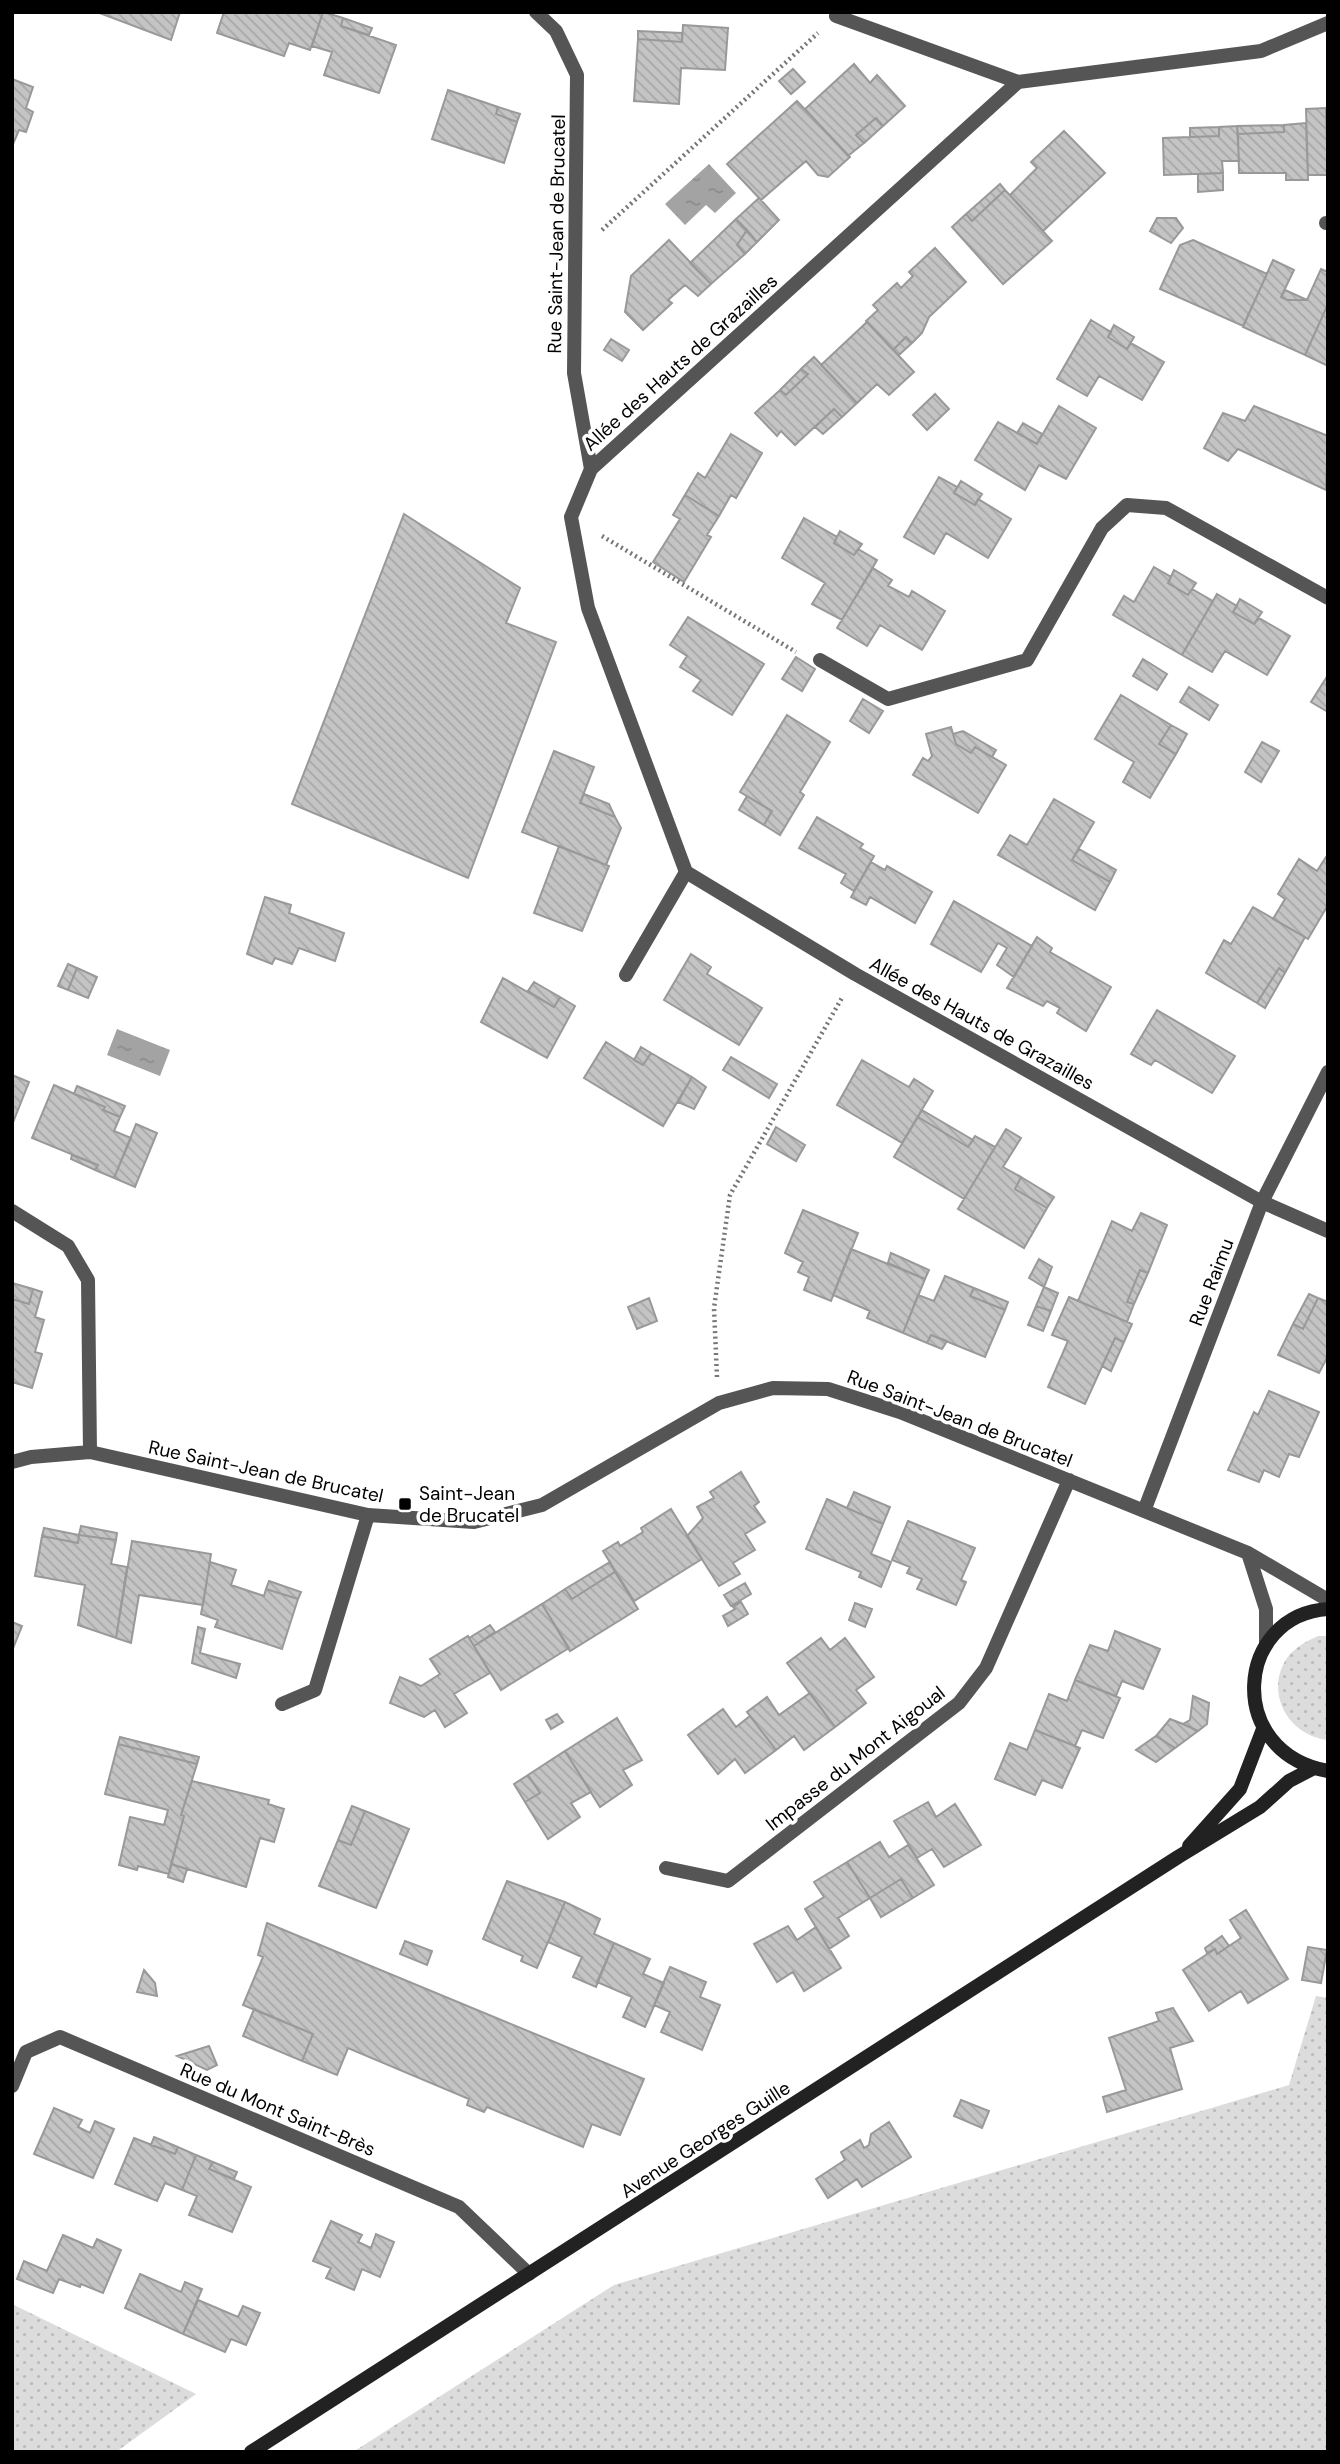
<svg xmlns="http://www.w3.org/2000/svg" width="1340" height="2464" font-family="'DM Sans',sans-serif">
<defs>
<pattern id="grass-dots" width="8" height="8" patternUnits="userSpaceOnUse" patternTransform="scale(1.75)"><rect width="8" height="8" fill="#dcdcdc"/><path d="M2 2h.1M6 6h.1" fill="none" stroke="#bbb" stroke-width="1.8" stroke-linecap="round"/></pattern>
<pattern id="water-ripples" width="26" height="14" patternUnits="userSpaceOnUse" patternTransform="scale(1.75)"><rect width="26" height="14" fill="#a3a3a3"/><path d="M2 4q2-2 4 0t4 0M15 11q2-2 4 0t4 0" fill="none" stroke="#8b8b8b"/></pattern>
<pattern id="building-back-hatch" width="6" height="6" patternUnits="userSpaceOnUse" patternTransform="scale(1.75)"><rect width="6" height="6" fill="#c4c4c4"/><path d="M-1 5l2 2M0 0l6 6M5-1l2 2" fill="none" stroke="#a7a7a7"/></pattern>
</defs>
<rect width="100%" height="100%" fill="#fff"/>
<path fill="url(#grass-dots)" d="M1318,1636H1328V1740C1288,1736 1264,1692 1287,1658C1295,1647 1307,1641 1318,1636Z
M1316,1996L1328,1998V2452H353L614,2285L1289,2085Z
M12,2304L196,2394L116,2452H12Z"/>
<path fill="url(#water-ripples)" d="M709,164L736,193L715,213L706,205L685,225L665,204Z
M117,1029L170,1050L160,1076L107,1055Z"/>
<path fill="url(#building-back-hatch)" stroke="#999" stroke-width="2" d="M97,12H180L171,40Z
M224,12H323L310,50L289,43L284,56L217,33Z
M323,12L343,18L341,26L396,45L379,93L324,75L332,52L312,46Z
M343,18L372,28L369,35L341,26Z
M683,25L728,28L725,70L681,68L679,104L634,101L638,39L682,42Z
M638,31L682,33V42L638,39Z
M854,64L870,83L877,75L905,106L883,126L876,118L856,135L864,143L848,156L805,109Z
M793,69L805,82L791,94L779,81Z
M12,79L33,87L26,108L33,112L26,132L19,130L13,144Z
M448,90L498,107L496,114L517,122L504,163L432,139Z
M797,101L850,157L828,177L818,175L806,161L761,200L727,164Z
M498,107L520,114L517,122L496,114Z
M1326,108L1328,175H1308L1306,109Z
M876,118L883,126L864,143L856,135Z
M1306,123L1308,180H1286V173H1239L1238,134L1284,132V125Z
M1284,125V132L1238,134L1237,126Z
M1237,126L1239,161H1222L1223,173L1164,175L1163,138L1219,136V127Z
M1219,127V136L1190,137V128Z
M1064,131L1105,173L1043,231L1010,195L1037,168L1031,162Z
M1223,173V190L1198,192V174Z
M1000,184L1005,190L972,221L966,214Z
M1005,190L1052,241L1003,284L952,227L966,214L972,221Z
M759,198L779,220L757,242L736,219Z
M1157,218H1176L1183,228L1171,243L1150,231Z
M736,219L747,230L737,245L745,254L711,284L690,263Z
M747,230L757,242L745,254L737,245Z
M669,240L711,284L698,296L685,285L668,300L672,303L643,330L625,312L631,276Z
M1193,240L1267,274L1243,326L1160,289L1180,245Z
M935,248L966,282L929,317L922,333L912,343L906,337L893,350L866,321L878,310L873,305L897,283L901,288L913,276L909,272Z
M1273,260L1294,270L1281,297L1287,300H1307L1321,269L1328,272V304L1305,355L1243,327Z
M1285,290L1307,300H1287L1281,297Z
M1328,304V366L1305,355Z
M1091,320L1111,332L1108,337L1127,349L1131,343L1164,362L1142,400L1099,376L1087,396L1057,379Z
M867,322L914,372L889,395L877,384L857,403L821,365Z
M1114,325L1134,337L1127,349L1108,337Z
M906,337L912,343L899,355L893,350Z
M611,339L629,350L622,361L604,350Z
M814,357L857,403L842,417L834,409L795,445L781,431L777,436L755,413L780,390L786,395L808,374L801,369Z
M801,369L808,374L786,395L780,390Z
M935,394L949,409L927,430L913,415Z
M1059,406L1096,428L1066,479L1039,465L1025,490L975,460L998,422L1037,444Z
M1254,406L1328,436L1326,490L1238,449L1228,461L1204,448L1223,413L1245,421Z
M834,409L842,417L823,434L815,427Z
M1023,423L1042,434L1037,444L1017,433Z
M731,434L762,453L736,498L731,495L719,516L685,495L698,473L705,478Z
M939,477L957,487L954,493L975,505L978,499L1011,519L988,558L946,533L934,554L904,537Z
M961,481L982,494L975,505L954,493Z
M685,495L719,516L707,535L711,537L684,582L653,562L680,519L673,515Z
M404,514L520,588L506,623L556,642L468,878L292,804Z
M804,518L837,537L834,543L854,555L858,549L877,560L842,620L812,604L825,583L782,558Z
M840,531L862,544L854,555L834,543Z
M1154,567L1171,577L1168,583L1188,595L1192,589L1213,601L1182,655L1113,615L1124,596L1134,602Z
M873,568L892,580L888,586L909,597L912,591L945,611L922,650L880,625L867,646L837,628Z
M1174,570L1196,583L1188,595L1168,583Z
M1217,594L1237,606L1233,612L1254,624L1259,618L1290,636L1267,675L1225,651L1212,672L1182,655Z
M1240,599L1262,612L1254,624L1233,612Z
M688,617L764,664L732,715L693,691L701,680L680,667L687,656L670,645Z
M796,657L815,669L802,691L782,679Z
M1143,659L1167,674L1157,690L1133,676Z
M1328,675V712L1311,702Z
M1189,687L1218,705L1209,720L1180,702Z
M1121,695L1171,725L1159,744L1176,754L1150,798L1123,782L1134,762L1095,739Z
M863,699L883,711L869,733L850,721Z
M787,715L830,742L800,792L804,795L780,835L764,825L772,811L740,792Z
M1171,725L1187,734L1176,754L1159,744Z
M951,727L956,744L971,753L975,747L1006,765L978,813L913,775L923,758L928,761L932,756L926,734Z
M963,731L996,750L992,757L975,747L971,753L956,744L953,734Z
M1262,742L1279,751L1261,782L1245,772Z
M554,751L594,767L580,803L615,817L621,828L606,865L522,832Z
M584,794L609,804L615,817L580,803Z
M747,796L772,811L764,825L739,810Z
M1054,799L1094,822L1072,860L1110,882L1095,910L998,855L1010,835L1027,845Z
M817,817L863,844L860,848L874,856L854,891L841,883L846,874L799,848Z
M559,846L609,866L582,931L534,913Z
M1079,849L1116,870L1110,882L1072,860Z
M1326,857L1328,858V905L1308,939L1273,919L1285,899L1278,894L1299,859L1317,871Z
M871,862L885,870L887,866L932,892L915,923L870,897L866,905L851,897Z
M265,897L291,905L289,913L344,933L335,961L299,948L292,964L275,958L272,964L247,954Z
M954,901L1032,946L1014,977L997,965L1007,948L998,943L981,972L931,944Z
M1253,907L1305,937L1285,973L1279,968L1257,1003L1206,973L1224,940L1231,944Z
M1037,937L1052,948L1050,952L1111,987L1086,1031L1057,1013L1060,1008L1047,1001L1043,1006L1007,988Z
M691,954L711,967L707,974L762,1008L739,1045L664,1000Z
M68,964L77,968L68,990L58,986Z
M77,968L97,977L88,998L68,990Z
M1279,968L1285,973L1265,1008L1257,1003Z
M503,978L554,1007L560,997L575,1006L547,1058L481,1022Z
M534,982L560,997L554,1007L528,991Z
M1157,1010L1235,1056L1212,1093L1155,1060L1151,1065L1131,1054Z
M606,1042L643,1065L651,1053L692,1077L663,1126L584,1078Z
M641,1047L651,1053L643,1065L634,1060Z
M731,1057L777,1084L769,1098L723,1070Z
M862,1060L909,1087L914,1079L933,1091L902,1143L837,1105Z
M12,1075L29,1082L12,1125Z
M692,1077L706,1087L694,1109L678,1102Z
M54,1085L105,1107L103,1110L120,1117L114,1131L131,1138L114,1178L95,1170L98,1165L32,1138Z
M77,1086L125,1106L120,1117L103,1110L105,1107L74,1094Z
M922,1110L973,1140L968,1147L918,1117Z
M918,1117L968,1147L975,1136L995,1147L964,1199L894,1157Z
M136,1124L157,1133L135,1187L114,1178Z
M776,1127L805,1145L796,1161L767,1144Z
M1006,1129L1021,1138L1003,1167L1021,1177L1015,1189L1047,1208L1024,1248L958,1209Z
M72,1155L98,1165L95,1170L71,1159Z
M1021,1177L1054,1197L1047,1208L1015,1189Z
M803,1210L858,1233L831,1301L804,1290L809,1277L798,1272L803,1262L785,1253Z
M1141,1213L1167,1225L1148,1273L1140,1270L1127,1302L1134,1304L1127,1322L1078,1301L1112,1221L1132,1231Z
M851,1249L925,1279L903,1333L867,1318L870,1311L833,1295Z
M891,1253L929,1270L925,1279L888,1263Z
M1039,1259L1052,1267L1044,1287L1029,1278Z
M1140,1270L1148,1273L1134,1304L1127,1302Z
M945,1276L974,1288L970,1296L1005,1310L985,1357L931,1335L927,1343L903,1333L918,1295L934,1301Z
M12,1283L33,1289L29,1304L12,1299Z
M1044,1287L1058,1293L1051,1311L1036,1306Z
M974,1288L1008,1302L1005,1310L970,1296Z
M33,1289L42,1292L35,1317L44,1320L35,1352L42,1354L32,1388L12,1382V1299L29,1304Z
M1309,1294L1318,1298L1303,1329L1293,1324Z
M1069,1297L1132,1324L1124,1342L1115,1338L1085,1404L1048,1387L1068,1341L1052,1335Z
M649,1298L657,1321L637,1329L628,1307Z
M1318,1298L1328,1302V1356L1319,1373L1278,1355L1293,1324L1303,1329Z
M1036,1306L1051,1311L1043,1331L1028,1325Z
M931,1335L947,1341L942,1349L927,1343Z
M1115,1338L1124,1342L1111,1371L1102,1366Z
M1269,1391L1319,1412L1299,1457L1289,1454L1279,1477L1264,1470L1259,1482L1228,1470L1254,1412L1258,1415Z
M741,1472L759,1502L754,1506L765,1522L745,1534L755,1550L733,1563L740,1574L719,1586L687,1536L703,1518L697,1507L714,1498L710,1492Z
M854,1492L890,1507L883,1524L847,1508Z
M827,1499L883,1524L871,1554L891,1562L881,1587L859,1577L861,1572L806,1549Z
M671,1509L702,1559L634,1601L603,1551L618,1542L620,1546L643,1532L641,1528Z
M908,1521L975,1548L961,1580L966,1582L956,1605L917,1589L922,1579L907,1573L910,1567L892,1560Z
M81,1526L117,1533L116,1540L79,1535Z
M44,1528L79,1535L78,1543L42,1536Z
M79,1535L116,1540L111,1564L127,1567L116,1638L78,1625L85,1585L35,1576L42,1536L78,1543Z
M132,1541L211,1554L203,1605L139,1595L131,1643L116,1638Z
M210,1562L236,1570L231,1585L264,1596L266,1589L298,1599L282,1649L215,1627L218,1620L201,1614Z
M610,1562L615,1572L572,1599L565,1589Z
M615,1572L638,1609L570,1651L542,1604L565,1589L572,1599Z
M269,1581L301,1592L298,1599L266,1589Z
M745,1583L751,1594L731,1606L724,1595Z
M741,1602L748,1614L728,1626L723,1616L735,1609L733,1607Z
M855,1603L872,1609L865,1627L849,1620Z
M542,1604L569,1648L501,1690L474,1646Z
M12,1622L22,1626L12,1651Z
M490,1625L495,1632L474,1646L469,1638Z
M198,1627L205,1629L200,1653L240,1664L236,1678L192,1663Z
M1115,1631L1160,1649L1143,1689L1122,1681L1116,1696L1075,1680L1090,1645L1108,1651Z
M468,1636L490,1673L454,1694L467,1713L445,1727L435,1710L424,1717L390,1703L400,1677L421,1686L440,1674L430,1659Z
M821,1638L830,1650L845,1638L874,1677L856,1690L866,1703L835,1727L787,1663Z
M1075,1680L1120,1698L1103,1738L1082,1730L1075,1746L1035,1730L1049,1694L1067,1701Z
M810,1693L835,1727L804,1750L794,1736L776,1750L747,1712L767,1697L779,1715Z
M1193,1696L1209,1703L1207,1724L1198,1731L1183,1724L1190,1720Z
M723,1709L736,1727L750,1716L776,1750L745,1773L735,1759L718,1774L688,1735Z
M557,1714L563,1722L551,1729L546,1720Z
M617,1718L642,1760L623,1770L632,1785L600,1807L565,1751Z
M1170,1719L1183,1724L1198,1731L1175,1748L1156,1736Z
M1035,1730L1080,1748L1062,1788L1042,1780L1035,1795L995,1779L1010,1743L1027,1750Z
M1156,1736L1175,1748L1156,1762L1136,1750Z
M120,1737L199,1757L197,1764L118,1744Z
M118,1744L197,1764L181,1815L184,1816L169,1874L138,1866L137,1870L119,1865L130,1817L164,1825L168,1810L105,1794Z
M565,1751L591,1792L571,1803L580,1817L548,1839L525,1802L540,1793L528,1775Z
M528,1775L540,1793L525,1802L514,1784Z
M192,1781L269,1800L268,1804L284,1809L274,1842L260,1838L246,1887L171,1864L184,1816L181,1815Z
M928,1802L936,1817L955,1804L981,1845L944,1867L932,1849L917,1858L894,1821Z
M352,1806L365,1811L351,1845L338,1840Z
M365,1811L409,1829L376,1908L319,1886L338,1840L351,1845Z
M880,1842L889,1857L908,1845L934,1885L913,1898L901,1879L870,1898L847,1862Z
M847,1862L870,1898L838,1918L849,1936L829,1949L805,1909L824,1897L814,1882Z
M171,1864L187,1869L183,1882L168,1877Z
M901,1879L913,1898L881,1917L870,1898Z
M507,1881L565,1902L537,1968L521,1961L523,1956L483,1939Z
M565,1902L600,1919L594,1934L614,1943L596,1987L573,1977L582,1957L548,1942Z
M1246,1910L1288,1979L1248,2003L1241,1991L1209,2011L1183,1970L1215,1949L1217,1954L1241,1938L1230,1920Z
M267,1923L644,2079L620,2135L592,2124L583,2147L487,2107L484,2112L467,2105L469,2099L348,2048L337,2075L302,2061L313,2034L243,2005L263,1957L258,1955Z
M788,1926L797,1940L816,1927L841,1968L804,1991L793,1972L777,1982L754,1944Z
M1222,1936L1229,1946L1217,1954L1215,1949L1207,1953L1205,1948Z
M405,1941L432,1951L427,1965L400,1954Z
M614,1943L650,1959L643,1974L664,1983L645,2027L623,2017L632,1997L597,1982Z
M1308,1947L1327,1950L1321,1983L1302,1980Z
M670,1967L706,1982L700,1997L720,2005L702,2050L661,2032L670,2012L654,2005Z
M144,1970L155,1983L157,1996L137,1992Z
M1173,2008L1193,2041L1170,2048L1182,2089L1107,2112L1103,2097L1126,2090L1109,2038L1159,2021L1156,2013Z
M254,2009L313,2034L302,2061L243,2036Z
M209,2046L217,2065L207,2070L177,2056Z
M961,2100L989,2111L982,2128L954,2116Z
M54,2108L82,2120L78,2127L90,2133L95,2121L114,2129L93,2178L34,2154Z
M889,2122L911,2157L862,2187L857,2179L828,2198L816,2179L845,2160L841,2152L860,2140L864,2148L869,2145L871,2134Z
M154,2137L178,2147L175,2154L151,2145Z
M134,2138L175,2154L178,2147L196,2155L182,2190L165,2183L157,2201L115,2184Z
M196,2155L213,2162L209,2169L251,2187L232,2232L189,2215L197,2196L182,2190Z
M213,2162L237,2172L234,2179L209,2169Z
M331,2221L362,2235L358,2242L371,2248L376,2234L394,2242L380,2277L362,2269L354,2290L326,2278L331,2268L313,2261Z
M63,2235L93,2248L97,2239L121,2250L103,2293L81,2284L80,2287L59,2279L53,2293L17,2279L24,2261L47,2271Z
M140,2274L181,2292L185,2282L202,2289L183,2334L125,2308Z
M198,2300L238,2317L243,2306L260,2313L246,2345L231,2339L225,2352L183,2334Z"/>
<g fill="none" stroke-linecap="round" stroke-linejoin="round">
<path stroke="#777" stroke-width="4.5" stroke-dasharray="2 3.5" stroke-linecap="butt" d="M602,230L818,33
M602,536L796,652
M717,1377L714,1308L730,1195L843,996"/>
<path stroke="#555" stroke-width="14" d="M536,12L556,31L577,75L574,373L591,469
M836,16L1018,82
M1328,23L1261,51L1018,82L591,469L571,517L588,608L686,872L855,974L1262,1202L1328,1231
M1326,223H1328
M820,660L888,699L1027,660L1102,528L1127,505L1166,508L1328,598
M626,975L686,872
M12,1211L68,1246L88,1280L90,1452
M12,1462L31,1457L90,1452L368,1515L474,1522L542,1505L719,1403L773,1388L828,1389L900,1412L1248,1553L1328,1600
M1144,1511L1262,1202L1328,1072
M1248,1553L1266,1609V1645
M282,1704L315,1690L368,1515
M666,1868L728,1881L959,1703L986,1668L1069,1480
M12,2086L26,2052L60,2037L459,2207L529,2274"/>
<path stroke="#222" stroke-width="14" d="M1328,1609C1235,1615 1224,1752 1328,1771
M1189,1846L1240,1789L1263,1729
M251,2452L1178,1857L1260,1807L1289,1781L1314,1768"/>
</g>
<rect fill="#000" stroke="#fff" stroke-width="2.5" x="398" y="1497" width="14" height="14" rx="3.5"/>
<g text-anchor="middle" stroke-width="7" stroke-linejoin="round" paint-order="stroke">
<g font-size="19" fill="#000" stroke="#fff">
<text transform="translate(556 234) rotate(-89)" y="7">Rue Saint-Jean de Brucatel</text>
<text transform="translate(680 362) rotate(-42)" y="7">Allée des Hauts de Grazailles</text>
<text transform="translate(982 1023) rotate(29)" y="7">Allée des Hauts de Grazailles</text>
<text transform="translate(1211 1282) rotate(-69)" y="7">Rue Raimu</text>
<text transform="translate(960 1418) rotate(21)" y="7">Rue Saint-Jean de Brucatel</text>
<text transform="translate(266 1471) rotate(12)" y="7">Rue Saint-Jean de Brucatel</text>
<text transform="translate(855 1758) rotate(-38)" y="7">Impasse du Mont Aigoual</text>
<text transform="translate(278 2109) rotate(23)" y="7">Rue du Mont Saint-Brès</text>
<text transform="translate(705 2139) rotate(-33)" y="7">Avenue Georges Guille</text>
</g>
<g font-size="19" fill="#000" stroke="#fff" text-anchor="start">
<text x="419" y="1500">Saint-Jean<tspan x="419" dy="22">de Brucatel</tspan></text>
</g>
</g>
<rect width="1340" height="2464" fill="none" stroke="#000000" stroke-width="28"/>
</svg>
